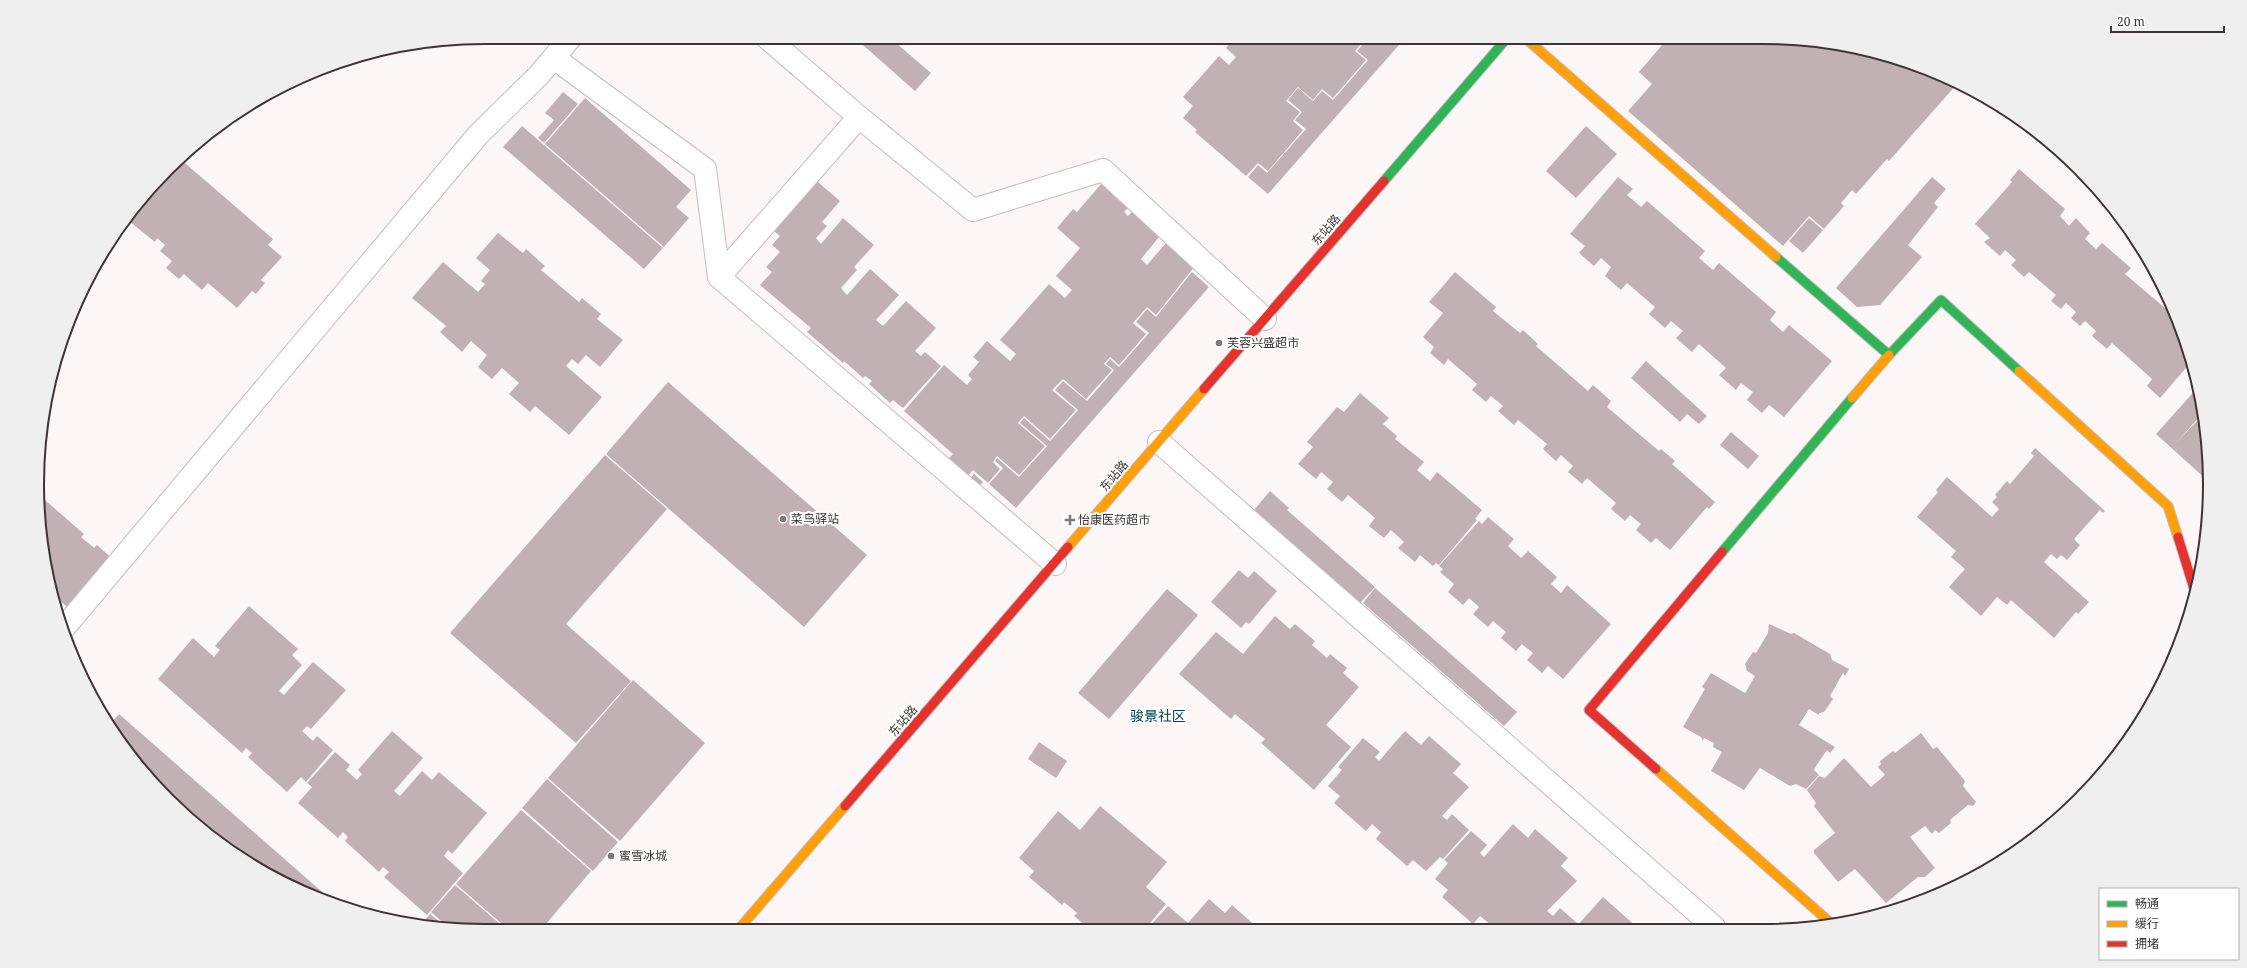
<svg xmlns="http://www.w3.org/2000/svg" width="2247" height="968" font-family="'Noto Serif','Noto Sans SC',serif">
<rect width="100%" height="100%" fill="#fcf6f7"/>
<path fill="#c1b0b4" d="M854,37H889L931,73L915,91Z
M1235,37H1356L1362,43L1355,51L1366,60L1333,98L1322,89L1313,100L1298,87L1286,101L1300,112L1293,121L1303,130L1268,171L1258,163L1246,176L1195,132L1197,130L1183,118L1193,106L1183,97L1219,56L1229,65L1236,57L1226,48Z
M1358,37H1381L1385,41L1388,37H1406L1268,194L1248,177L1258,165L1267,173L1306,129L1295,120L1302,112L1288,100L1298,88L1313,101L1322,91L1333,100L1368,60L1357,51L1364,43Z
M1669,37H1763L1850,46L1907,61L1957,84L1889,161L1887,159L1856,194L1852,190L1841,203L1844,206L1824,229L1809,216L1783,246L1628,111L1652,84L1639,72Z
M310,74L301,85L296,81Z
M563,92L578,104L544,143L538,138L554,120L545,113Z
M585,98L691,190L676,207L689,218L664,247L545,144Z
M522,126L663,248L644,269L503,147Z
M1586,126L1617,154L1576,198L1546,171Z
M179,158L273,239L268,245L282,257L261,280L265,283L256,294L252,291L237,308L208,283L202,290L184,274L179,279L166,268L172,261L160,251L165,245L157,238L155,242L129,221L133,217L130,214L148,189Z
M2019,169L2065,209L2060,216L2069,226L2076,218L2090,233L2085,239L2096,249L2102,243L2131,268L2125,274L2165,308L2170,302L2192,361L2160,398L2147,386L2152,379L2112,343L2107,349L2092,336L2096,331L2085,321L2080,326L2071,318L2076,312L2066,303L2061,309L2051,301L2056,295L2029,272L2024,277L2011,265L2016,260L2005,250L2000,256L1984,242L1990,238L1975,224L2012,182L2010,180Z
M812,177L840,201L822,222L827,226L816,238L821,244L843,218L874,245L854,267L857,270L841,288L847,295L870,269L899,295L876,320L883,326L906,301L936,328L915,351L921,356L925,352L941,366L903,408L893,400L890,403L869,384L872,381L865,376L863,378L844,361L843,363L807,332L811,328L760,285L772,272L766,267L780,252L772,245L780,236L768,226Z
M1618,177L1633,189L1627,195L1641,207L1647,201L1705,251L1699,258L1713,270L1719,263L1776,312L1770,320L1783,332L1789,325L1832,361L1784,417L1769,405L1762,413L1747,400L1753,392L1741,383L1736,390L1719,375L1726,368L1699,344L1692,352L1676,338L1683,331L1671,321L1665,328L1649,314L1655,307L1627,283L1621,290L1605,276L1611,267L1601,258L1594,266L1579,253L1585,246L1570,234Z
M1932,177L1946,189L1934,203L1938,207L1908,245L1922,257L1880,305L1857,307L1836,288Z
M1101,184L1128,208L1124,212L1128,216L1132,212L1160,236L1141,259L1147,265L1167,242L1195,266L1156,315L1147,307L1133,323L1146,334L1119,365L1110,357L1104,364L1112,370L1086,399L1063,379L1052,390L1076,410L1050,439L1024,416L1018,423L1045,446L1019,475L997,456L993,462L1000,469L988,483L973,470L966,478L946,461L953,454L904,411L944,365L967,385L972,379L968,375L979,362L973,357L987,341L1010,361L1016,354L1000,340L1049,284L1065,298L1072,290L1056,276L1080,248L1057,228L1073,209L1077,212Z
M1809,218L1823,230L1803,253L1789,241Z
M498,233L523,253L526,249L545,266L541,270L579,302L582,298L601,314L597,319L623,340L600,367L586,355L578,364L572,359L566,366L602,397L569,435L535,406L530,412L509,394L519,383L502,368L492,379L478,367L487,355L471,341L462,352L440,332L446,326L412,298L443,262L478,292L485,284L481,281L490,270L476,258Z
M1192,272L1209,287L1016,508L989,484L1003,468L995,461L997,458L1019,477L1047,446L1020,423L1024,418L1050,441L1078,410L1055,390L1063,381L1087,401L1114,370L1106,364L1110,359L1119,367L1149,333L1136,322L1147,309L1156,317Z
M1455,272L1496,307L1493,311L1520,333L1523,330L1538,344L1536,346L1588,391L1593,385L1611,401L1607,407L1659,451L1661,449L1675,461L1672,464L1715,502L1709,509L1707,507L1670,550L1656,538L1651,543L1636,530L1641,524L1630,515L1625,521L1611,509L1616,503L1587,478L1582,484L1568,472L1573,466L1561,455L1556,461L1543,449L1547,444L1518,420L1514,425L1498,411L1503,406L1491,396L1486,402L1472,390L1477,384L1448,359L1444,365L1430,353L1434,347L1423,337L1443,313L1429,302Z
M1646,361L1707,416L1699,424L1687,414L1680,422L1631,378Z
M668,382L867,555L804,627L606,454Z
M2198,387L2202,414L2174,445L2203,415L2209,455L2208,481L2156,434Z
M1360,393L1389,418L1383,424L1397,436L1395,439L1424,462L1417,470L1430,481L1437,472L1482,510L1475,519L1477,520L1439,565L1436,563L1433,566L1420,555L1415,562L1398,548L1404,542L1391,530L1384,538L1369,526L1375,518L1348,495L1342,502L1327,489L1333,482L1321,472L1316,479L1298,464L1313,447L1307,442L1337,407L1344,412Z
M1731,432L1759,456L1748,469L1720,445Z
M2035,448L2105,511L2103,513L2100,510L2074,539L2080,545L2067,560L2061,555L2057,559L2051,554L2044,562L2089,602L2078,614L2076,612L2054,638L2011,600L2007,605L1997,597L1981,616L1949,587L1965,569L1951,557L1956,551L1917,517L1938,492L1936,490L1947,477L1992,517L1999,509L1992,502L1997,497L1995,495L2007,481L2010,484L2034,456L2031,453Z
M605,455L667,509L566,624L631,681L576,743L450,633Z
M974,474L983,482L976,490L967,482Z
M1270,491L1289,508L1287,510L1375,587L1360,603L1254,510Z
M38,494L84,534L81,537L94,548L97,545L115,561L69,609L55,596L53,597L46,571Z
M1488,517L1514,539L1508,546L1521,558L1528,551L1557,577L1551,584L1561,593L1567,585L1611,624L1563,679L1548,666L1542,673L1527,660L1533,653L1522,644L1516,651L1501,638L1506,632L1493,621L1488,627L1473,614L1479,607L1469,598L1463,605L1448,592L1454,584L1440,572L1443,569L1439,566L1479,521L1482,524Z
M1239,570L1248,578L1254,571L1277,591L1249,624L1246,622L1241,628L1211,602Z
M1375,588L1517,712L1504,726L1363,603Z
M1167,589L1198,615L1109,719L1078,693Z
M249,606L298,649L292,655L302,665L279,691L284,695L313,662L346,690L311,729L307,726L302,731L313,741L317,736L333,750L306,782L301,777L287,792L248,757L252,753L246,748L242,753L158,679L193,638L214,657L220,650L215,646Z
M1275,616L1290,629L1295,624L1315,641L1312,645L1327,658L1330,654L1347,668L1343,673L1359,687L1326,725L1351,747L1314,790L1261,743L1265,739L1235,714L1231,719L1179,674L1216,632L1243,654Z
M1769,624L1791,634L1794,633L1830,654L1832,660L1849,669L1845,676L1843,673L1830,696L1833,699L1824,712L1819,713V715L1809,709L1799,725L1835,747L1830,753L1827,750L1816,766L1814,770L1819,775L1806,789L1796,784L1790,786L1760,768L1744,790L1711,771L1722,752L1713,747L1714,743L1704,738L1703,741L1701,737L1683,727L1705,689L1702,687L1711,673L1745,693L1747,690L1755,676L1747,671L1745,664L1753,652L1756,653L1768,633Z
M633,680L705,743L620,841L548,778Z
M119,714L337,905L336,906L261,871L189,820L148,779L109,725Z
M392,731L423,758L394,791L400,796L422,771L432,780L439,772L487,813L452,854L448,850L444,856L463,873L427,915L384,877L389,872L383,867L379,872L345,841L348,837L343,832L338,838L298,803L312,787L307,783L335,752L350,765L346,770L357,780L362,774L358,770Z
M1405,731L1421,745L1429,736L1461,764L1453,773L1469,787L1442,816L1447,820L1452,814L1469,830L1443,859L1440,857L1426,871L1413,860L1407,866L1376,839L1381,832L1372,824L1366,831L1334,803L1340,796L1328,786L1342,770L1338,767L1363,738L1380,752L1375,757L1379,761Z
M1921,733L1933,749L1937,747L1965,781L1963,786L1976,802L1973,806L1968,805L1950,820L1951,823L1939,833L1935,830L1932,834L1925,826L1910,837L1935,868L1925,877H1918L1886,903L1855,869L1838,882L1814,853V850L1835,833L1814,806L1816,803L1807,790L1819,776L1825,778L1844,758L1871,787L1885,775L1878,767L1881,764L1880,761L1893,751L1895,753Z
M1039,742L1067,761L1056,778L1028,759Z
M547,779L618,842L593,871L522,808Z
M1100,806L1167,862L1146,887L1166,904L1145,929H1090L1074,916L1077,913L1064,902L1062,905L1029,877L1034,871L1019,858L1058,811L1080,830Z
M521,810L591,871L540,931H510L456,884Z
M1513,824L1528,838L1535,829L1568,858L1561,866L1577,881L1547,911L1553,916L1560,908L1577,923L1572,928H1488L1491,925L1480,916L1473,924L1442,897L1448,890L1435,879L1448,863L1444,860L1471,831L1487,845L1480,853L1484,857Z
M455,885L508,931L449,928L431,912Z
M1603,897L1638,928H1575Z
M1209,899L1225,913L1232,905L1259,929H1147L1168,906L1188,923Z
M430,914L446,927L421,925Z"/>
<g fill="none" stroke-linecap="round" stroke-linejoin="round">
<defs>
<path id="street" d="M766,37L859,117L719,277L1055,564
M554,58L705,169L719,277
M859,117L973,210L1103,170L1265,319
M1159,442L1714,927
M63,629L478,135L539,75L571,37"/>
<path id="fast" d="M1384,181L1508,37
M1776,257L1889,355L1941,300L2019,371
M1722,552L1852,398"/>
<path id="slow" d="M1524,37L1776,257
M2019,371L2168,506L2178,537
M1852,398L1889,355
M1068,547L1204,389
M1656,769L1833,925
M738,930L845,806"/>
<path id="jam" d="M1204,389L1384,181
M2178,537L2195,592
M1656,769L1589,710L1722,552
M845,806L1068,547"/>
</defs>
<use href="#street" stroke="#c5bdbf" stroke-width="24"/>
<use href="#fast" stroke="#c5bdbf" stroke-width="11"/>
<use href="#slow" stroke="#c5bdbf" stroke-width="11"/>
<use href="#jam" stroke="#c5bdbf" stroke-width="11"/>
<use href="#street" stroke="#fffefe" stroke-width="22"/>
<use href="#fast" stroke="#30b455" stroke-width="9"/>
<use href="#slow" stroke="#ff9f0a" stroke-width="9"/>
<use href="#jam" stroke="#e5322d" stroke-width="9"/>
</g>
<g fill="#807779" stroke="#fff" stroke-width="1.5">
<circle cx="1219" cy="343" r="4"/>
<circle cx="783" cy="519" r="4"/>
<path d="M1068 514h4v4h4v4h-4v4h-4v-4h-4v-4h4z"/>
<circle cx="611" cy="856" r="4"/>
</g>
<g text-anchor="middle" stroke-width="4" stroke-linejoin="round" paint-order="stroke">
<g font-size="12" fill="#3e3335" stroke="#fff">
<text transform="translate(1326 230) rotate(-49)" y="4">东站路</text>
<text transform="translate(1114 476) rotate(-50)" y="4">东站路</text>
<text transform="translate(903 721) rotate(-49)" y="4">东站路</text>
</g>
<g font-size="12" fill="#3e3335" stroke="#fff" text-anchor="start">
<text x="1227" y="347">芙蓉兴盛超市</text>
<text x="791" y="523">菜鸟驿站</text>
<text x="1078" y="524">怡康医药超市</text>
<text x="619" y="860">蜜雪冰城</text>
</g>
<g font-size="14" fill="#00404a" stroke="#fff">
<text x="1158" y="721">骏景社区</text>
</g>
</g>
<path d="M0 0H2247V968H0ZM484 44H1763A440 440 0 0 1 2203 484V484A440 440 0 0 1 1763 924H484A440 440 0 0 1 44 484V484A440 440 0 0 1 484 44Z" fill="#f0efef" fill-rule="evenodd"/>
<path fill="none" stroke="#3e3335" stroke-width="2" d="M484 44H1763A440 440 0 0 1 2203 484V484A440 440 0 0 1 1763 924H484A440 440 0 0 1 44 484V484A440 440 0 0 1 484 44Z"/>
<rect x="2099" y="888" width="140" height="72" fill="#ffffff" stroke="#b2adae"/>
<rect x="2107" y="901" width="20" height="6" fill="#30b455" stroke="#b2adae"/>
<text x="2135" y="908" font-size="12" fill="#3e3335">畅通</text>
<rect x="2107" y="921" width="20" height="6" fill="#ff9f0a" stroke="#b2adae"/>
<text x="2135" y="928" font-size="12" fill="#3e3335">缓行</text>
<rect x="2107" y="941" width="20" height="6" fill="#e5322d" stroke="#b2adae"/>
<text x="2135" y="948" font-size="12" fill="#3e3335">拥堵</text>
<path d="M2111 26v6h113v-6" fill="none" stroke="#3e3335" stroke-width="2"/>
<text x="2117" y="26" font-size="12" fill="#3e3335" stroke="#ffffff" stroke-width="3" paint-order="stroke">20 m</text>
</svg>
